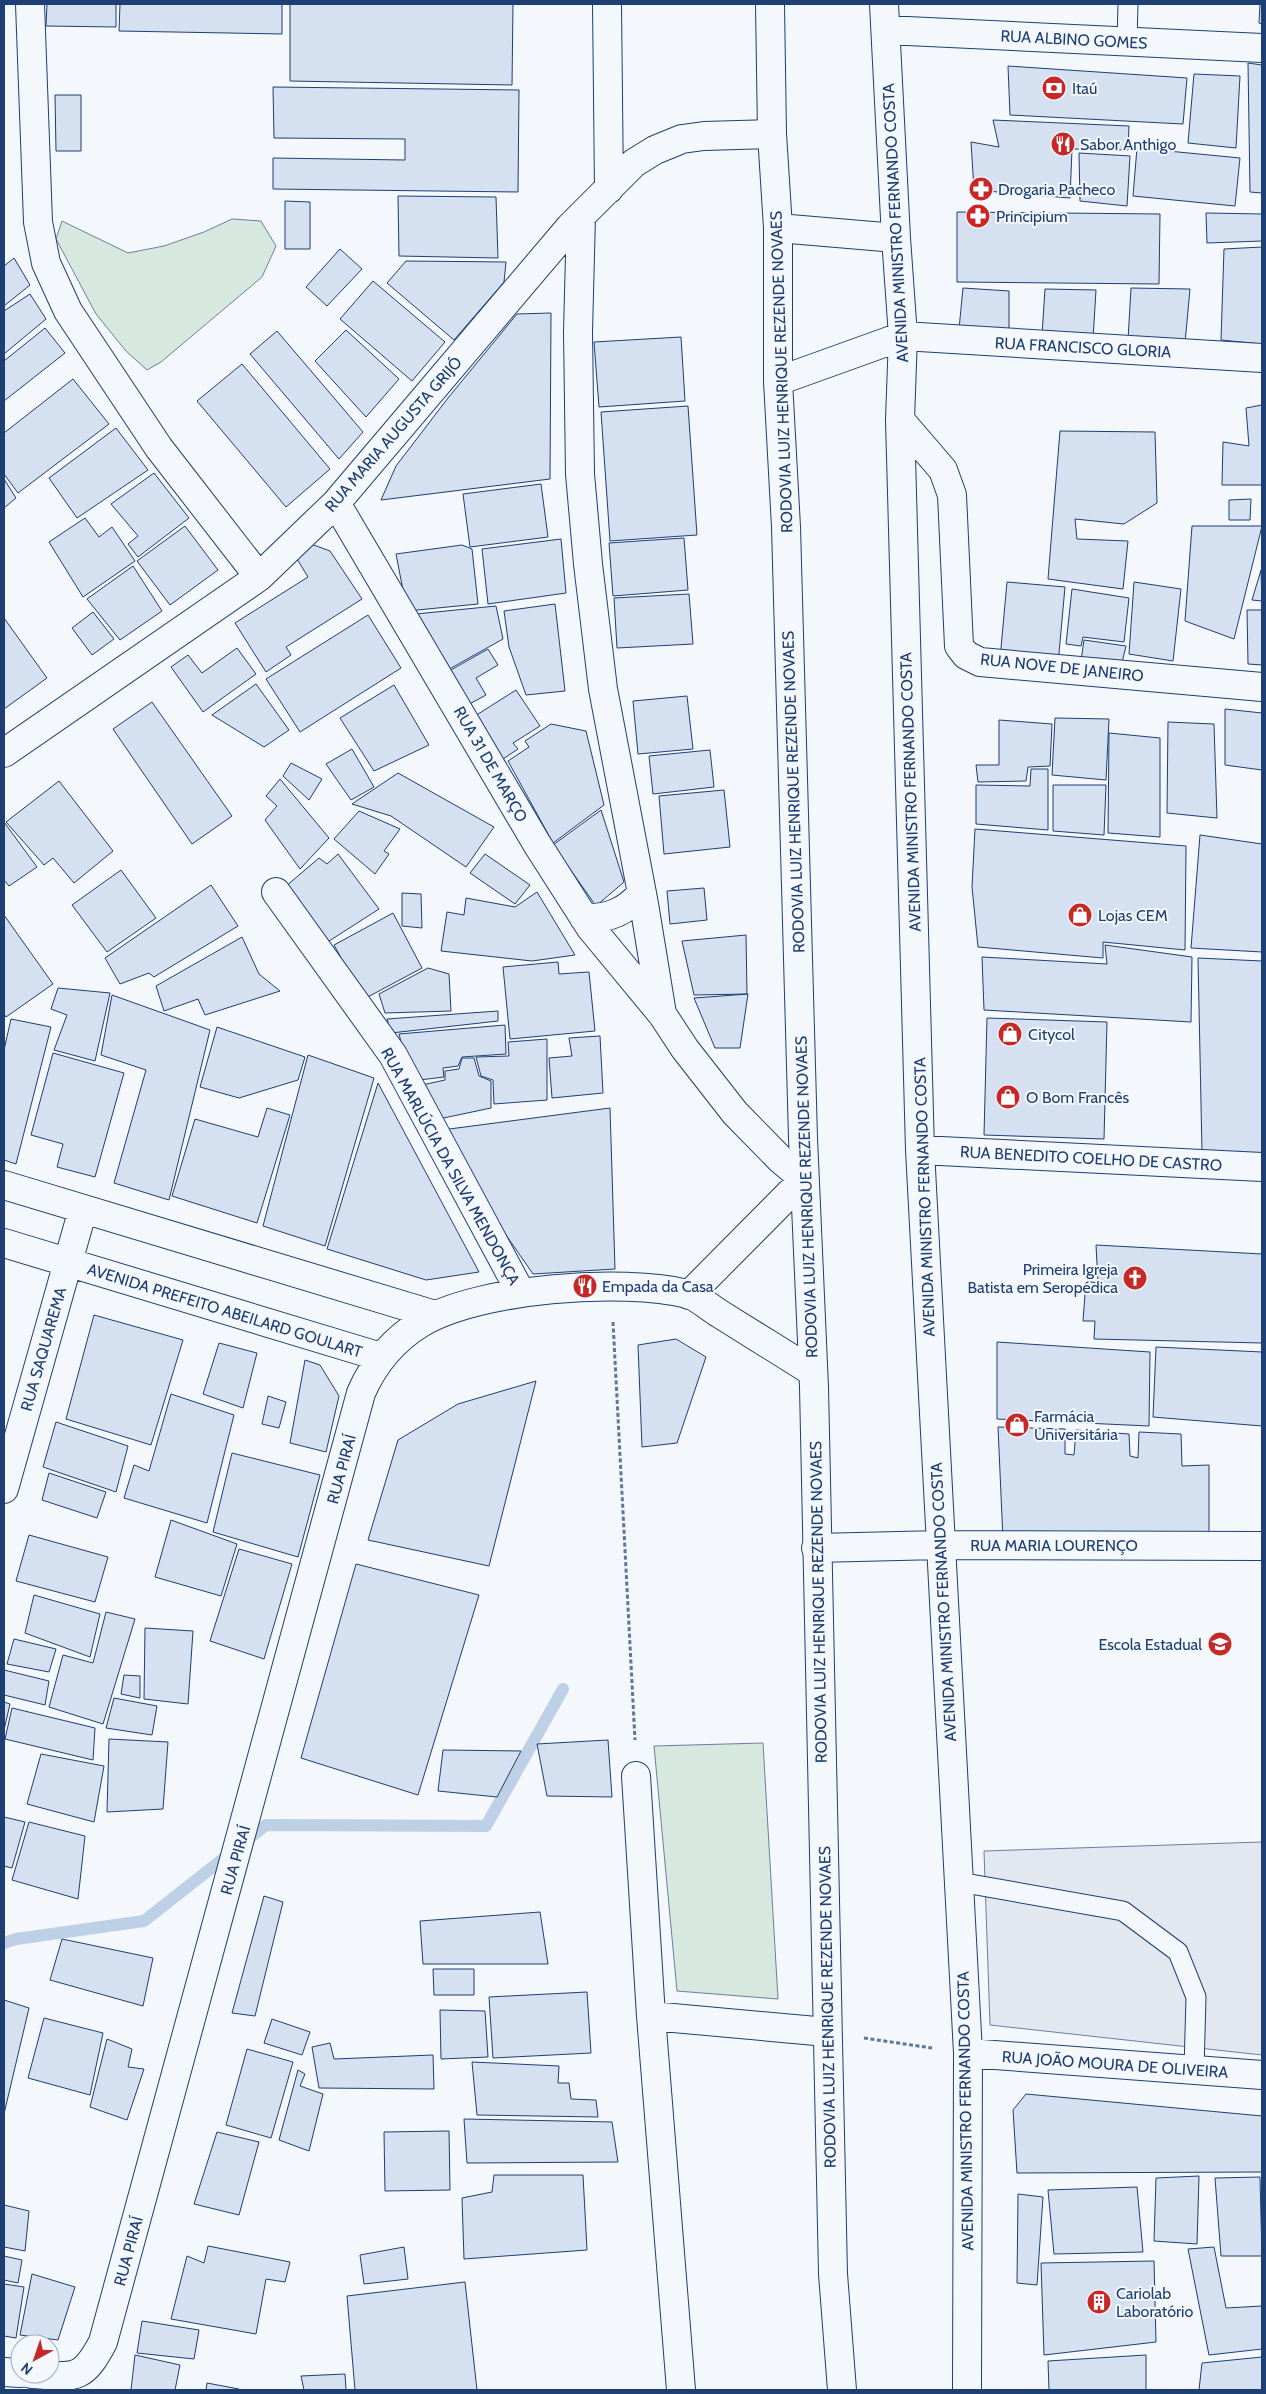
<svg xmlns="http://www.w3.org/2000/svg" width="1266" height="2394" font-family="Cabin,sans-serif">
<rect width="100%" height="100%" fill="#f4f7fb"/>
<path fill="#d7e8df" stroke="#687fa3" d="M232,219L261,221L276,246L262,277L161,362L147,370L126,351L96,314L56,239L62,221L128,253L164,246L204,232Z
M763,1743L778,1999L677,1991L654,1746Z"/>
<path fill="#e3e8f0" stroke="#687fa3" d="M1262,1842V2055L990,2025L984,1851Z"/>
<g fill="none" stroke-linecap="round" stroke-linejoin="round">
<path stroke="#bed0e5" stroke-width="12" d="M4,1943L16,1939L144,1921L266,1825L486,1826L563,1689"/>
</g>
<path fill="#d5e0f0" stroke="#1d3f73" d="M47,4H116V27L46,26Z
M120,4H282V34L119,31Z
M290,4H513L512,85L290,81Z
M1260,4H1262V24L1259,23Z
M1248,63L1262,65V193L1250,192Z
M1008,66L1187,78L1183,124L1010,115Z
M1194,74L1240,76L1236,148L1188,143Z
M273,87L519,90L518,192L273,189V158L405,160V139L274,138Z
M55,95H81V151H56Z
M993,120L1129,126L1128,150L1072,149L1070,198L974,190L971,142L999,147Z
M1137,148L1240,158L1235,206L1133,196Z
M1079,153L1130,156L1127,206L1080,201Z
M398,196L496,197L498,258L399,256Z
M285,201L310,202V249H285Z
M957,212L1160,214L1159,284L957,282Z
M1206,213L1262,214V241L1207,243Z
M1262,247V344L1221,340L1224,249Z
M340,249L362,269L327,306L306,287Z
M14,258L30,285L4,306V266Z
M406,261L506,262L504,282L454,340L387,283Z
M373,281L445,342L412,381L340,319Z
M963,288L1009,291V332L959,329Z
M1131,288L1190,289L1185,343L1128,340Z
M1045,289L1096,290L1093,339L1042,335Z
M30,294L46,319L4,354V311Z
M551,313L550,479L381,500L396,466L448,398L517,314Z
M45,328L65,353L4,401V361Z
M346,330L399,379L366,417L315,361Z
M277,331L363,432L339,459L250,354Z
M681,337L685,401L599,407L594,342Z
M242,364L330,469L286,507L197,401Z
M73,379L109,424L18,493L4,474V433Z
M1262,405V485H1222L1223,442L1249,446L1246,408Z
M688,406L697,535L610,541L601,412Z
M116,428L148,470L77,518L49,478Z
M1060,431L1155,432L1157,503L1124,524L1075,519L1077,539L1128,541L1123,589L1048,579Z
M154,473L189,518L138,557L128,544L138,536L111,504Z
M4,479L16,498L4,508Z
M541,484L548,537L470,547L463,494Z
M1251,499L1250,520H1229V500Z
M85,518L99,537L112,527L135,561L83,597L49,542Z
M185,526L218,570L170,605L137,561Z
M1192,526H1262L1234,639L1185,621Z
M684,538L688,590L613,596L609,543Z
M561,539L566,593L488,604L482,549Z
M311,544L330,551L362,599L286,647L291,655L266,672L235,623L308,577L294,554Z
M462,545L472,549L478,604L407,611L396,554Z
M133,566L162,611L120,640L87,599Z
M1261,570L1262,601L1252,600Z
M1007,582L1065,587L1058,664L1000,659Z
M1134,582L1181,589L1173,661L1129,654Z
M1072,589L1129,598L1124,642L1083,637L1081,646L1066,644Z
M689,594L693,644L617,648L614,598Z
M555,604L565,691L526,695L509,647L504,611Z
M496,606L503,639L444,672L406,615Z
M1247,610H1262V665L1248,664Z
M93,612L114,639L92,655L72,628Z
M368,615L401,668L300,732L266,679Z
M4,618L47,678L4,709Z
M1084,640L1126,646L1120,671L1080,668Z
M237,648L256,674L203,712L171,667L188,655L202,673Z
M488,649L498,665L476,678L486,695L462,708L442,675Z
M256,684L289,730L264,747L212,715Z
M394,685L429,745L374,771L340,718Z
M516,690L540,726L513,743L518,749L503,759L475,716Z
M687,696L693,749L638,754L633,701Z
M152,702L232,816L192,844L113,729Z
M1225,709L1262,713V770L1225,765Z
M1055,718L1109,719L1106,780L1052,775Z
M999,720L1052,724L1050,766L1028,767L1026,781L978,782L976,765H999Z
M1168,722L1214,724L1217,818L1167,813Z
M551,724L586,731L604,805L553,843L508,761L529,747L525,741Z
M1109,733L1160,738V837L1108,833Z
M352,749L374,787L351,800L326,764Z
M710,750L714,787L653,794L649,756Z
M291,763L322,779L309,800L283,776Z
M1031,769H1048V830L976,824V785L1030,786Z
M398,773L494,827L466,867L391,816L352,804Z
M280,779L329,838L300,869L265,820L277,806L266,796Z
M59,781L113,851L74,883L53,858L44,865L6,822Z
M1053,785H1106L1104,835L1053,831Z
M724,790L730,847L664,854L659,796Z
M601,810L624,882L596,906L553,845Z
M359,811L400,829L384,851L389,854L375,874L334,839Z
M4,822L37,867L9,886L4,880Z
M975,829L1186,846L1185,950L1103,942V958L978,947L972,887Z
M1200,835L1262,844V952L1191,948Z
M338,854L379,909L326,943L285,887L319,858L327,864Z
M485,854L530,885L515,904L470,873Z
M121,870L156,918L107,952L72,905Z
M211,885L238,926L154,977L149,973L120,984L105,958Z
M704,888L707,920L670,924L667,891Z
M537,892L575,955L532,961L441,951L447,912L464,915L466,898L515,907Z
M402,893L421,894L422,928L402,926Z
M393,913L422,968L364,999L334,945Z
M4,915L53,984L6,1017L4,1014Z
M746,935L747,994L694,995L682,941Z
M242,937L259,974L280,991L205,1015L198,999L164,1011L156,986Z
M1105,945L1192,957L1191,1022L984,1010L982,957L1107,964Z
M1198,958L1262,961V1156L1202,1152Z
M558,962L559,974L589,972L595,1031L510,1039L503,967Z
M428,968L449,974L451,1011L385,1013L379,994Z
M58,988L110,993L95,1061L54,1050L67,1015L51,1009Z
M748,994L740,1048H715L694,998Z
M112,995L210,1030L169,1200L114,1183L146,1070L101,1055Z
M498,1011V1021L391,1033L387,1019Z
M987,1018L1107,1022L1104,1139L984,1135Z
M11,1019L51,1027L16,1164L4,1160V1050Z
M505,1025L506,1054L462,1057L458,1066L443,1068L444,1077L411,1081L399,1034Z
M217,1027L305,1057L298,1080L239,1098L200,1087Z
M600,1036L603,1093L552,1098L549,1058L572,1056L569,1038Z
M547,1039V1100L494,1104L493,1080L481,1076L476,1057L509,1056L508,1042Z
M53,1053L124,1073L95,1177L57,1167L63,1144L31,1135Z
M308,1055L374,1078L325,1246L263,1226Z
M462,1058H474L479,1076L491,1081V1108L434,1120L422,1085L445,1080V1071L459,1069Z
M378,1083L479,1272L426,1280L327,1249Z
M267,1108L290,1115L257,1223L172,1196L195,1119L258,1137Z
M610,1108L615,1269L533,1274L434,1131Z
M1096,1245L1262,1254V1343L1094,1339L1095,1321H1083L1086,1281L1098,1283Z
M94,1315L183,1340L151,1445L66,1419Z
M676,1339L706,1357L677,1443L642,1447L638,1345Z
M997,1342L1150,1352L1149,1426L997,1419Z
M219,1343L257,1353L243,1408L203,1394Z
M1156,1347L1262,1352V1426L1153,1417Z
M305,1360L320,1365L339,1396L326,1452L290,1443Z
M536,1381L489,1566L368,1540L398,1440L458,1404Z
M171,1394L234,1415L207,1523L124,1498L134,1465L149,1471Z
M268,1396L286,1402L279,1428L262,1424Z
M56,1422L128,1446L116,1492L43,1467Z
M998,1427L1065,1429V1454L1074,1455L1076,1430L1129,1434L1130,1456L1138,1458L1139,1432L1181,1434L1182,1466L1209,1465V1538L1003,1540Z
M232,1453L320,1475L298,1557L213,1532Z
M49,1473L106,1492L97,1518L42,1500Z
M171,1520L237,1544L221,1596L155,1577Z
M29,1535L108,1557L95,1602L16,1581Z
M239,1549L292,1564L264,1659L210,1641Z
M356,1564L479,1595L418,1795L301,1758Z
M34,1595L100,1614L90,1657L25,1633Z
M106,1612L135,1619L103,1724L49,1707L63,1655L93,1663Z
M145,1628L193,1631L188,1704L144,1699Z
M14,1639L56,1649L49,1672L7,1664Z
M4,1670L49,1681L45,1705L4,1695Z
M124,1675L140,1676V1698L121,1694Z
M114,1698L157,1706L152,1735L106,1728Z
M4,1702L10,1704L4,1730Z
M12,1708L95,1728L93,1760L5,1739Z
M109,1739L168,1742L163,1809L107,1812Z
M608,1740L612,1797L547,1796L537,1744Z
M443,1750L521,1751L497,1797L438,1791Z
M41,1754L104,1766L94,1822L27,1804Z
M4,1817L25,1822L12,1868L4,1866Z
M29,1822L85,1836L78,1899L12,1880Z
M264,1896L283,1902L255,2016L232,2013Z
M540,1912L548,1964H423L420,1921Z
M62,1939L153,1958L143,2006L50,1980Z
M433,1969H474V1995H434Z
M587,1992L591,2053L493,2058L489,1997Z
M4,2000L29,2008L4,2114Z
M440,2010L485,2011L488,2057L441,2059Z
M44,2018L103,2033L90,2095L28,2078Z
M272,2019L310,2032L302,2055L264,2043Z
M107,2039L132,2049L128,2067L144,2069L127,2120L90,2107Z
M330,2043L334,2059L433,2055L434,2089L319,2088L312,2047Z
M247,2049L293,2062L271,2138L226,2125Z
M472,2062L559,2066L558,2083H569L571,2099L596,2100L598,2117L477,2115Z
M298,2070L305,2074L300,2086L323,2094L309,2151L279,2140Z
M1026,2094L1262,2116V2172L1017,2173L1013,2110Z
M464,2119L612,2122L618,2162L467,2163Z
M449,2131L450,2190L385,2191L384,2132Z
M217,2132L259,2142L239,2215L194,2204Z
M494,2175H583L587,2250L464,2259L462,2198L492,2192Z
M1199,2176L1197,2244L1154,2241L1156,2178Z
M1260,2177L1262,2256H1221L1215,2178Z
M1137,2187L1143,2252L1054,2254L1048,2190Z
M1018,2194L1043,2197L1037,2285L1017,2283Z
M4,2205L29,2211L25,2251L4,2247Z
M208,2246L290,2262L285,2282L266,2279L256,2334L171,2319L187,2256L204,2263Z
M404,2247L408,2279L364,2284L360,2255Z
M1214,2247L1226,2308L1262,2306V2349L1209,2355L1188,2249Z
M4,2256L22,2260L18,2283L4,2280Z
M1154,2261L1156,2342L1044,2355L1041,2263Z
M32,2274L75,2287L58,2340L20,2335Z
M465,2282L477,2390H355L347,2296Z
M4,2284L24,2287L16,2338L4,2336Z
M142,2321L199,2330L194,2359L137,2353Z
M135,2355L180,2365L175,2390H131Z
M1146,2355V2390H1049L1048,2361Z
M1262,2357V2390H1199L1202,2363Z
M345,2374L346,2390H304L301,2376Z
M207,2383L239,2389V2390H206Z"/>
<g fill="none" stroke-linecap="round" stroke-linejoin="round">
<defs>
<path id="service" d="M1127,41L1128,4
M959,1882L1123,1911L1178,1952L1196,1997L1194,2070"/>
<path id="minor" d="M30,4L38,222L46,263L68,311L159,448L259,577
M607,4L609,189
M884,4L896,238L903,336L900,420L920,1150L968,2053L967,2390
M886,30L1262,48
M581,216L578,332L580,474L588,564L603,689L644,904L662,1014L685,1049L735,1113L781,1160L804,1179L689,1295
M778,228L896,238
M778,381L903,336L1262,358
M900,420L943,470L952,495L959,646L966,655L980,662L1262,687
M336,503L537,844L590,927L661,1013
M4,753L259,577L336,503L570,227L634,163L655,150L682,139L704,136L772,134
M276,892L393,1055L521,1293
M584,918C608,919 626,912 642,893
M920,1150L1262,1167
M4,1185L435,1315
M4,1243L381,1357
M4,1489L83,1209
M816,1548L940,1545L1262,1546
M636,1776L651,2016L681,2390
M651,2016L827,2032
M968,2053L1262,2075
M4,2372L20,2373
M32,2374C74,2377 82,2382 103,2342L361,1393C374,1363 393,1340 421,1323C479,1288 622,1278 688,1294C698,1297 710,1308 720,1314C751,1333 782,1353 813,1372"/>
<path id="trunk" d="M770,4L772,134L778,228V381L786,527L803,1138L814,1387L833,2274L842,2390"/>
</defs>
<use href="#service" stroke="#1d3f73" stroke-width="21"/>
<use href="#minor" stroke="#1d3f73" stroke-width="30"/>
<use href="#trunk" stroke="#1d3f73" stroke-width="30"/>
<path stroke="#5e769c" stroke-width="3" stroke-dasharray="4 2.5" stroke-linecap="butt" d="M613,1322L635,1740
M864,2038L932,2048"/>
<use href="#service" stroke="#f4f7fb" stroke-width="19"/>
<use href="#minor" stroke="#f4f7fb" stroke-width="28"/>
<use href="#trunk" stroke="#f4f7fb" stroke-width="28"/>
</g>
<defs>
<symbol id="bank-disc" viewBox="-11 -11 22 22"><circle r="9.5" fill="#c62828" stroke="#f4f7fb"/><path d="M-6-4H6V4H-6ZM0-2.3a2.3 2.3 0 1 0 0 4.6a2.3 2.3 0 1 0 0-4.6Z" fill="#fff"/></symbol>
<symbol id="restaurant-disc" viewBox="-11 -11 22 22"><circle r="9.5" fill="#c62828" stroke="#f4f7fb"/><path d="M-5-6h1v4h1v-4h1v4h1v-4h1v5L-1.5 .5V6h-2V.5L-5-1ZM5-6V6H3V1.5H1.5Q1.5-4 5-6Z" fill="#fff"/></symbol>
<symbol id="pharmacy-disc" viewBox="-11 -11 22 22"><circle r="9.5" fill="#c62828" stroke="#f4f7fb"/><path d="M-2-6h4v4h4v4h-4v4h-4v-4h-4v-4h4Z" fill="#fff"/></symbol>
<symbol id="shop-disc" viewBox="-11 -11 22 22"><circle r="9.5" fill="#c62828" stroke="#f4f7fb"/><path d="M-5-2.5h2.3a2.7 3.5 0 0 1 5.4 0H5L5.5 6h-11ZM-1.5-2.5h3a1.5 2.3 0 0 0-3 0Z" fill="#fff"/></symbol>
<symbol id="church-disc" viewBox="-11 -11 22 22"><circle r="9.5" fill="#c62828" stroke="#f4f7fb"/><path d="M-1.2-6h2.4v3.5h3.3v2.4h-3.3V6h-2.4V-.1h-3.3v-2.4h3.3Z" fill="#fff"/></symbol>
<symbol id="school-disc" viewBox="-11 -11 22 22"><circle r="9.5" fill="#c62828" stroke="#f4f7fb"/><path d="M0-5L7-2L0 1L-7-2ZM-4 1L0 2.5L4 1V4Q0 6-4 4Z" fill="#fff"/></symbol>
<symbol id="building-disc" viewBox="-11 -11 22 22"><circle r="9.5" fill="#c62828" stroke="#f4f7fb"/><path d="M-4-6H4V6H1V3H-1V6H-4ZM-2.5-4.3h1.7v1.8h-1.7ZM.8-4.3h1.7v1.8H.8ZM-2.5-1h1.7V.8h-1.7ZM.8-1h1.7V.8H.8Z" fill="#fff"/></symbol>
</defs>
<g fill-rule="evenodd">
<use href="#bank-disc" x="1040" y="74" width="28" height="28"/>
<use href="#restaurant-disc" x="1049" y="130" width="28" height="28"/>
<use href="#pharmacy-disc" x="967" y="175" width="28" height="28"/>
<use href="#pharmacy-disc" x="964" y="202" width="28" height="28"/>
<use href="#shop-disc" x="1066" y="901" width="28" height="28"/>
<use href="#shop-disc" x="996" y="1020" width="28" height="28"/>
<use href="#shop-disc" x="994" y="1083" width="28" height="28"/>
<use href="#church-disc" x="1121" y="1264" width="28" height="28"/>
<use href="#restaurant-disc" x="571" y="1272" width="28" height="28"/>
<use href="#shop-disc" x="1003" y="1411" width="28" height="28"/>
<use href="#school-disc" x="1206" y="1630" width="28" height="28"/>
<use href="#building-disc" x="1085" y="2288" width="28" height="28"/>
</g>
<g text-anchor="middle" stroke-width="4" stroke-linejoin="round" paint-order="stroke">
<g font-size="16" fill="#1d3f73" stroke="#f4f7fb">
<text transform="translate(1074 39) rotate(3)" y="6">RUA ALBINO GOMES</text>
<text transform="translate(895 223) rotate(-93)" y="6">AVENIDA MINISTRO FERNANDO COSTA</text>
<text transform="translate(1083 347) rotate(3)" y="6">RUA FRANCISCO GLORIA</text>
<text transform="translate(781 372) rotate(-92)" y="6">RODOVIA LUIZ HENRIQUE REZENDE NOVAES</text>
<text transform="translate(393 434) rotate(-49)" y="6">RUA MARIA AUGUSTA GRIJÓ</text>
<text transform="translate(1062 667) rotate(6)" y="6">RUA NOVE DE JANEIRO</text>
<text transform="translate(491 764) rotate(60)" y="6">RUA 31 DE MARÇO</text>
<text transform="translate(793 792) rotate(-92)" y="6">RODOVIA LUIZ HENRIQUE REZENDE NOVAES</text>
<text transform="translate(910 792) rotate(-92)" y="6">AVENIDA MINISTRO FERNANDO COSTA</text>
<text transform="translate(1091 1158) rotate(3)" y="6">RUA BENEDITO COELHO DE CASTRO</text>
<text transform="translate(451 1166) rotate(61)" y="6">RUA MARLÚCIA DA SILVA MENDONÇA</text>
<text transform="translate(806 1197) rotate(-92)" y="6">RODOVIA LUIZ HENRIQUE REZENDE NOVAES</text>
<text transform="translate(924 1197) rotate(-92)" y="6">AVENIDA MINISTRO FERNANDO COSTA</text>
<text transform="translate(225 1310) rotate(17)" y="6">AVENIDA PREFEITO ABEILARD GOULART</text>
<text transform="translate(43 1349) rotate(-74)" y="6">RUA SAQUAREMA</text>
<text transform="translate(341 1469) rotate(-75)" y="6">RUA PIRAÍ</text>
<text x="1054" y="1551">RUA MARIA LOURENÇO</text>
<text transform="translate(818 1602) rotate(-91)" y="6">RODOVIA LUIZ HENRIQUE REZENDE NOVAES</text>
<text transform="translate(943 1602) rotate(-93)" y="6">AVENIDA MINISTRO FERNANDO COSTA</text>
<text transform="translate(235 1860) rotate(-74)" y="6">RUA PIRAÍ</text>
<text transform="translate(827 2007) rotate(-91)" y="6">RODOVIA LUIZ HENRIQUE REZENDE NOVAES</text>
<text transform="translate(1115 2064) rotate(4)" y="6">RUA JOÃO MOURA DE OLIVEIRA</text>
<text transform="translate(965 2111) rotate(-91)" y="6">AVENIDA MINISTRO FERNANDO COSTA</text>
<text transform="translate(128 2251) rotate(-75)" y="6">RUA PIRAÍ</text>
</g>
<g font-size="16" fill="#1d3f73" stroke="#f4f7fb" text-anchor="start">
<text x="1072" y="94">Itaú</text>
<text x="1080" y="150">Sabor Anthigo</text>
<text x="998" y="195">Drogaria Pacheco</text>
<text x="996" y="222">Principium</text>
<text x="1098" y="921">Lojas CEM</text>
<text x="1028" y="1040">Citycol</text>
<text x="1026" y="1103">O Bom Francês</text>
<text x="1118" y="1275" text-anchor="end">Primeira Igreja<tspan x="1118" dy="18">Batista em Seropédica</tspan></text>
<text x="602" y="1292">Empada da Casa</text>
<text x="1034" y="1422">Farmácia<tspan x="1034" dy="18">Universitária</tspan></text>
<text x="1202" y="1650" text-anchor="end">Escola Estadual</text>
<text x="1116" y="2299">Cariolab<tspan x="1116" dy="18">Laboratório</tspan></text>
</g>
</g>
<rect width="1266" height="2394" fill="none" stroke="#1d3f73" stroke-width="10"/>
<g transform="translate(35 2359) rotate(220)"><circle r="24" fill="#f4f7fb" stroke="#9eadc5"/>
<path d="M0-4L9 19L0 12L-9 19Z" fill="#c62828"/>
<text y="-8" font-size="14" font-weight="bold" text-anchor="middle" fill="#1d3f73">N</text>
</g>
</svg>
